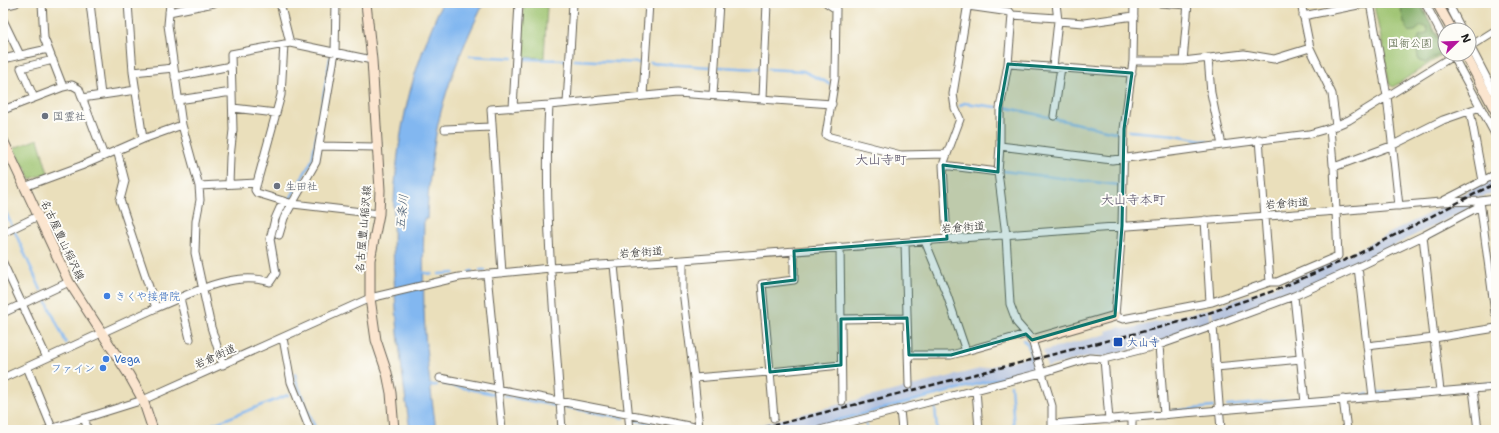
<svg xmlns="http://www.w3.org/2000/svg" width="1499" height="433" font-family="'Shantell Sans','Klee One',sans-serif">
<rect width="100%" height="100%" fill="#fdfcf7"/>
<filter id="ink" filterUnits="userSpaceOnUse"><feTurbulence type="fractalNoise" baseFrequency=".025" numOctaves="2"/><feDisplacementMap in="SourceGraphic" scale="8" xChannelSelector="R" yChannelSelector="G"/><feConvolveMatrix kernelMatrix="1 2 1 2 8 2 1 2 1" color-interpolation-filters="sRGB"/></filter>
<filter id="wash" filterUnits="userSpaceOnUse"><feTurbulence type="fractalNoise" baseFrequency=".012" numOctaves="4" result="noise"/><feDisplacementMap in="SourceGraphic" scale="16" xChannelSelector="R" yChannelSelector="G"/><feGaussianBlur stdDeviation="0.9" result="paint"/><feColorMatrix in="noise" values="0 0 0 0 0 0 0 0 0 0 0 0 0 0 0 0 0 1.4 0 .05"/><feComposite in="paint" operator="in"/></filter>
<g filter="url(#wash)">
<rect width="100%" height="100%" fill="#eadfbb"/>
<path fill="#b8c5de" d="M1496,176V191L1483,197L1459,198L1458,196Z
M1474,203L1473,206L1357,264L1294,293L1216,321L1213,319L1211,308L1278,285L1341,258L1445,205Z
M1209,309L1211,322L1198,330L1168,340L1103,357H1088L1047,367L1043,351L1107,334L1106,331L1120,327L1128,329Z
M1035,355L1038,368L798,430H738Z"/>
<path fill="#9cc26e" stroke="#5c6f45" d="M1418,3L1421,4L1445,49V53L1393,87L1389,84L1383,48L1374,6Z
M524,4L547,6L544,58L521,57Z
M38,139L48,173L30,179L25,166L23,167L14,148Z"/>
<path fill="#7da861" stroke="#4c623e" d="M1418,5L1421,6L1444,51L1426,63L1419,61C1416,52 1417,45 1419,36L1426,34L1428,31L1427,27L1421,26L1415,31L1409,32L1404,22L1401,10L1403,6Z"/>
<path fill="#82b7f0" stroke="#4f6a86" d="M442,3H484C464,43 444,90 436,134C431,162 428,190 427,219H424C423,257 423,295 425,333C427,365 432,398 436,430H410C395,329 383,209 406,108C414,72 427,37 442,3Z"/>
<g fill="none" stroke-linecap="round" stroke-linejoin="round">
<path stroke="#82b7f0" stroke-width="2.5" d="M470,56L512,58
M521,59L566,60
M574,60L642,63
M650,63L710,67
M719,67L760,69
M768,69L803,71L830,84
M960,106L964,103L997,107
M1004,107L1119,133
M1129,131L1176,135L1207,141
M1003,171L1118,185
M290,199L312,160L331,53L332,3
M3,206L12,226
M14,230L41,290
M480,270H485
M280,272L274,238L279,221L287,204
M421,272L432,274
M469,272L472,271
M439,274L454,273
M45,298L66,343
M1023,340L1028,345L1031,358
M295,374L297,383L316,430
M444,384L494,394
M1479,384L1496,383
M1011,385L1014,430
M427,386L437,385
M1445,387L1459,386
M1377,393L1434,388
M504,396L557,406
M1311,399L1368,394
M935,406L937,430
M1227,406L1300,399
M565,407L624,418
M1172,411L1213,407
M1153,412H1156
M633,420L682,430
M1062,420L1073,419
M866,424L867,430
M198,430L288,395
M801,430L1036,369"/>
</g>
</g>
<g filter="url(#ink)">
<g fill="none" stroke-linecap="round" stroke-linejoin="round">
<defs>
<path id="street" d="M90,3L101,95
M128,3L133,72L143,139
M170,3L168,25L182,125L199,186L200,200L196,221L195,253L211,327L223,365
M280,3L290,43
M827,3L836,9L835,78L826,135L830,137L901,155L946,154
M1134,3L1133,61L1124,129L1122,226L1115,316L1123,319L1212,302L1270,282H1277L1338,256L1334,167L1391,146L1443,120L1480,107
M1160,3L1188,5
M1301,3L1310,48
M1370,3L1387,96L1399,206
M1425,3L1445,41
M1448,3L1462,30
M3,6L16,3
M968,6L1010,12L1012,15L1057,18
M169,12L214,3
M1303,16L1368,3
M3,20L20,55
M1058,21L1084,23L1134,16
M284,44L281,95L255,190L257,193L293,204L379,214
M1469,44L1496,96
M1469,47L1496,30
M1452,54L1496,136
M1208,58L1211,93L1222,145
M3,59L48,49
M1133,61H1183L1244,54L1274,59L1310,48L1332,94L1336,126
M1183,61L1188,3
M1008,64L1012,15
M1053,67L1058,21L1056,3
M133,72L174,68
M175,77L231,66
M63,87L72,85L79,89L104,156
M643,95L649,3
M713,95L719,3
M34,98L21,68L53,60
M82,98L136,90
M763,98L767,3
M178,100L232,92
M567,103L573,3
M549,105C543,214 555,322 562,430
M233,108L276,113
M513,108L519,3
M3,110L63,87L44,38L42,3
M1470,111L1483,181
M1054,116L1061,67
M1330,128L1333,165L1334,167
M445,129L491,127
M1259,139L1270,282
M319,146L377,147
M1000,146L1112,160L1222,145L1309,134L1330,128L1349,120L1456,54
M943,165L998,172
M229,184L230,157L233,130L231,54L290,43L372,60
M199,186L257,183
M24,187L81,166L143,139L182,125
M1443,201L1496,174
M1480,201L1495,313
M1205,220L1210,302
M3,233L38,216
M279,235L284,218L316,162L335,52L336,3
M1423,236L1480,206
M947,239L943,165L960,119L955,108L953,94L968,3
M925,241L947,295L966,351L1026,334
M905,243L909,385
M840,247L842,401
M3,263L47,358
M614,265L630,430
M1358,267L1423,236L1434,338L1367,346
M502,273L491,109L549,105L677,93L832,104
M487,274L502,430
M1294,296L1305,403
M180,298L190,339
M156,308C190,294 234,270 270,282L276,273L270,239L275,219L283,201
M3,313L69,282
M841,319L907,318
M283,338L291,382L310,430
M1159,345L1164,415
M909,355H951L966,351
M1104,359L1109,420
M27,367L52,428
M1216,367L1301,359
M3,378L156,308L120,200L125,181L117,150
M440,378L699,428L694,378L683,291V260
M694,378L770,372L762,284L794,280V251
M976,389L979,430
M1473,389L1478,430
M1440,391L1434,338L1496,328
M1343,399L1347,430
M900,410L902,430
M85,418L87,430
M774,418L770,372L841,365
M1132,418V430
M1053,424L1496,387
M47,430L143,400L370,298L459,277L550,268L683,260L947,239L1337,211L1441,202L1480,201L1496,199
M820,430L1041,373L1089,358L1104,359L1159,345L1213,326
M1052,430V406L1032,340L1017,323L1010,304L1006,235L998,172L1000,146V108L1008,64L1132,73
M1221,430L1213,326L1294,296L1358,267L1373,397"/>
<path id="secondary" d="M366,3L372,60L380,190L379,214L370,260V298L376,340L387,373L391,393L394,430
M1437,3L1452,30
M1465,54L1496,112
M3,140L69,282L129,375L143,400L153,430
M1032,340L1115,316"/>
</defs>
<use href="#street" stroke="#646054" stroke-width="9"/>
<use href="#secondary" stroke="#646054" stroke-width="11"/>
<use href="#street" stroke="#fff" stroke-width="7"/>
<use href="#secondary" stroke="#fbe5cf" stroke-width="9"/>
<path stroke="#1c1c1c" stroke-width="2.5" stroke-dasharray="6 3" stroke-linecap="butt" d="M755,430L1161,327L1191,319L1276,290L1354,256L1496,183"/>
</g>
</g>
<path fill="#0f766e" fill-opacity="0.2" stroke="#0f766e" stroke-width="3" stroke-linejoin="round" d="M1008,64L1132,73L1124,129L1122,226L1115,316L1032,340L1026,334L951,355H909L907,318L841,319V365L770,372L762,284L795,280L794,251L947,239L943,165L998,172L1000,108Z"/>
<g fill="#6b7280" stroke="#fdfcf7" stroke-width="1.5">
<circle cx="45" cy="116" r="4"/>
<circle cx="277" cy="186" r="4"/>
</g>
<g fill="#3f7fe0" stroke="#fdfcf7" stroke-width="1.5">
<circle cx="107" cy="296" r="4"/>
<circle cx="106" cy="359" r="4"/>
<circle cx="103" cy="368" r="4"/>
</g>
<rect fill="#1a4fb4" stroke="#fdfcf7" stroke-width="1.5" x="1113" y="337" width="10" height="10" rx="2"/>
<g text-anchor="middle" stroke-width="4" stroke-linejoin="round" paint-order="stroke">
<g font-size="11" fill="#4f5e3d" stroke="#fdfcf7">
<text x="1410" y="47">国衙公園</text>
</g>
<g font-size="11" fill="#5b616d" stroke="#fdfcf7" text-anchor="start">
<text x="53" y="120">国霊社</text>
<text x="285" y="190">生田社</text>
</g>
<g font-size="11" fill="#1c1c1c" stroke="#fdfcf7">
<text transform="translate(1287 203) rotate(-4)" y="4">岩倉街道</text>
<text transform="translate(963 227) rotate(-4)" y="4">岩倉街道</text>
<text transform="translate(363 229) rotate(-85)" y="4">名古屋豊山稲沢線</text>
<text transform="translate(63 240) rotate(65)" y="4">名古屋豊山稲沢線</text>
<text transform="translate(641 252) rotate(-4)" y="4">岩倉街道</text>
<text transform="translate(215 356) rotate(-24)" y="4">岩倉街道</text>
</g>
<g font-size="11" fill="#366cbe" stroke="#fdfcf7" text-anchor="start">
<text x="115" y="300">きくや接骨院</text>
<text x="114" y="363">Vega</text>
<text x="95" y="372" text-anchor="end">ファイン</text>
</g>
<g font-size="11" fill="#164399" stroke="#fdfcf7" text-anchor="start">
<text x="1127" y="346">大山寺</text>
</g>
<g font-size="12" font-style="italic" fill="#455a71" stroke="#fdfcf7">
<text transform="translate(402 212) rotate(-84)" y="4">五条川</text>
</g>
<g font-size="13" fill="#554e66" stroke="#fdfcf7">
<text x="881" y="164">大山寺町</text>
<text x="1133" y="204">大山寺本町</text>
</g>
</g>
<rect width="1499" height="433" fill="none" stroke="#fdfcf7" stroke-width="16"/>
<g transform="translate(1457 42) rotate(67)"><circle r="19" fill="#fdfcf7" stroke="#a3a29f"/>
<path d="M0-3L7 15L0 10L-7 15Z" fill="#b5179e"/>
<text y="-6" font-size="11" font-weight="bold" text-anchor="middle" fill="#1c1c1c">N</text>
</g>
</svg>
